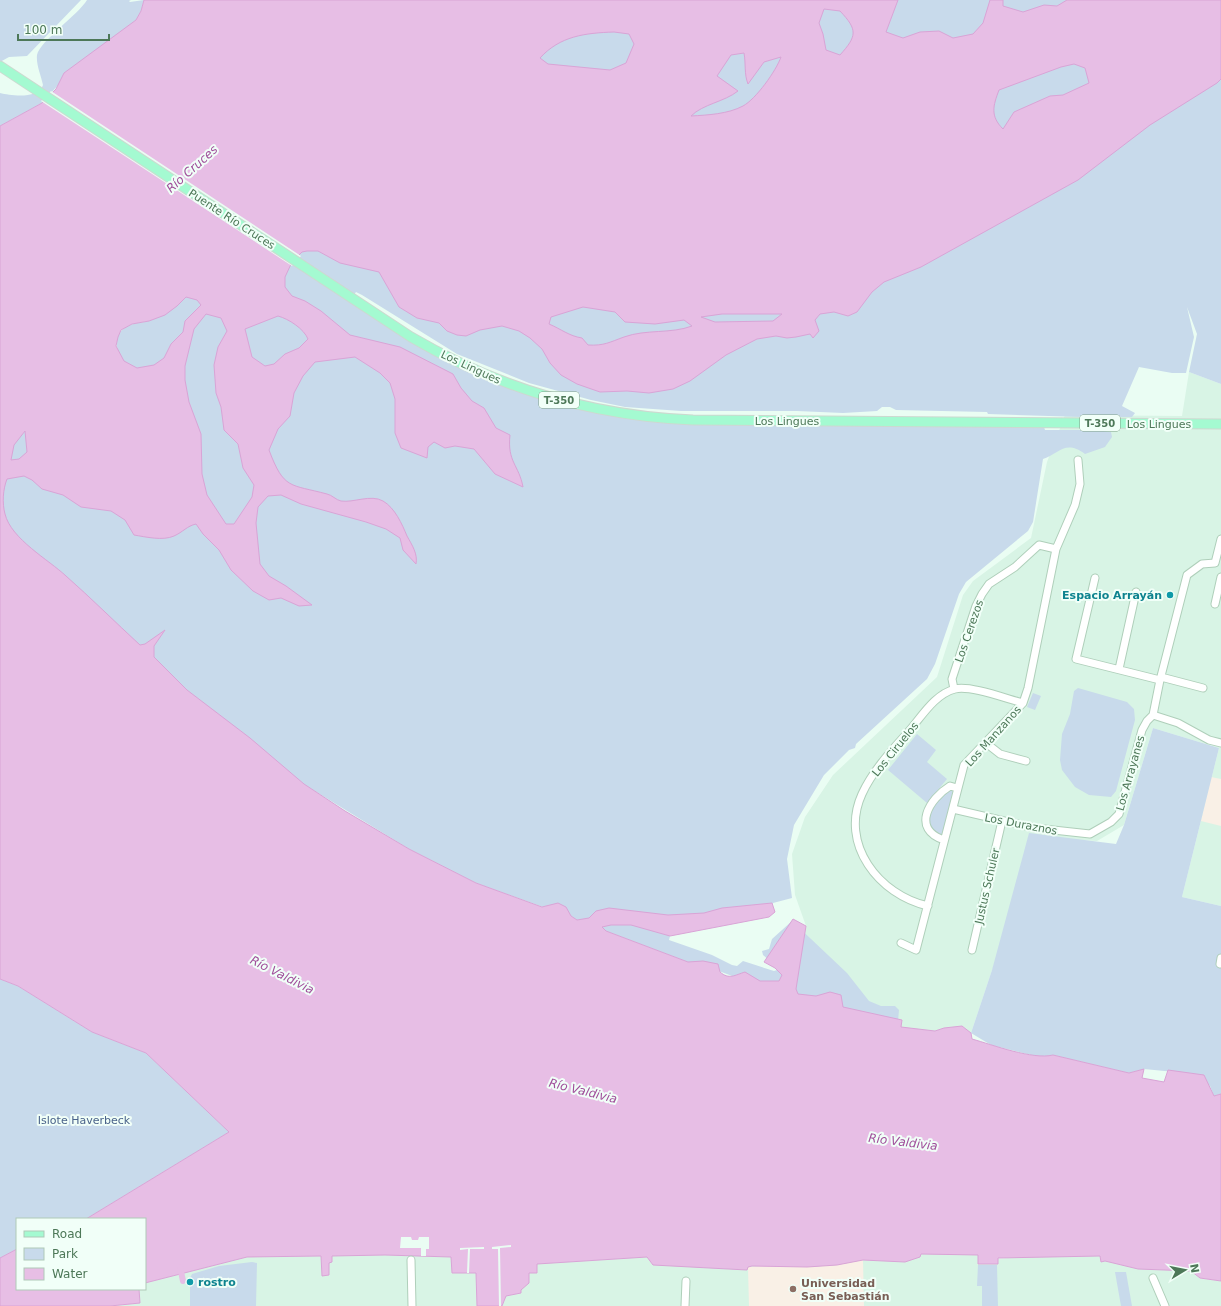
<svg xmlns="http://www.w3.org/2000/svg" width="1221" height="1306" font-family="'DejaVu Sans',sans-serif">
<rect width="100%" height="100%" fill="#eafdf3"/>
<path fill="#d8f4e5" d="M1189,372L1221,384V906L1182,897L1219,748L1153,728L1124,825L1097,841L1076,840L992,970L971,1033L962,1026L944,1028L935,1031L900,1027L902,1020L843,1007L803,940L806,926L795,895L792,854L805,817L833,775L937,677L963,595L973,581L1031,538L1047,462L1065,415L1182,416Z
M948,1253L978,1255L979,1264H998V1259L1027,1256H1100L1101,1262L1105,1261L1138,1269L1191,1271L1200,1278L1221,1281V1306H502L506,1296L521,1290L529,1283V1273L537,1264L647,1257L652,1264L742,1270L752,1266L863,1260L905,1262L920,1257L921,1254Z
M385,1255L452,1257V1273H476L477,1306H110L140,1303L139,1289H145V1283L247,1257L321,1256L322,1276L332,1256Z"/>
<path fill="#f9f0e6" d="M1211,777L1221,779V826L1201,821Z
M863,1260L864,1306H749L748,1267L776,1265L807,1267L837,1265Z"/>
<path fill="#c8daeb" d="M0,0H81L27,56L9,57L0,62Z
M87,0H131L129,1L130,2L144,0L141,11L136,20L60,83L42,103L0,126V93C12,96 39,99 43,85C41,75 36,65 37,55C40,41 78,15 87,0Z
M504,0H1221V384L1189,372L1197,334L1187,307L1194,337L1186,373H1172L1139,367L1122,406L1135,413L1132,417H1082L988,414L987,412L896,410L890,407H882L877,411L843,413L797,411H681L625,407L591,400L529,383L457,354L362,295L356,292L351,299L498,381L630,415L1044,427L1045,430H1096L1111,432L1112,437L1105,447L1085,454C1065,439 1059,454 1043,459L1033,522L1028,531L966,582L959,594L935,664L927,679L856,744L855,748L849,750L824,775L794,825L787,859L792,898L773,903L771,907L665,934L670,936L669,940L712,955L732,965L737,966L743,961L774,971L777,970V967L763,955L762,951L769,949L772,939L792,921L847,973L869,1001L881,1006H895L899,1010L898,1021L807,1004L695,962H688L606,931C599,924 587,919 577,920L571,916L545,906L543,907L476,883L409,849L292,777L187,690L8,532L0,518V460L26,430L119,353C113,340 119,328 133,324C138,322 143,323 148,321C159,318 170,308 180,302Z
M1078,688L1127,702L1134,709L1135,720L1116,791L1111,797L1089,795L1075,787L1062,770L1060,760L1062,734L1070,714L1074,691Z
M1033,693L1041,696L1035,710L1027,707Z
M1153,728L1219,748L1182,897L1221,906V1094L1214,1096L1210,1086L1195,1074L1144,1069L1129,1073L1053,1055L1043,1058L991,1045L971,1033L992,970L1029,833L1116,844L1124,825Z
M917,734L936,750L927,762L947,779L927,803L888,770Z
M949,789L953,790L942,837L931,831L928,813Z
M0,979L18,986L92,1032L146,1053L229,1132L86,1219H17V1249L0,1258Z
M252,1262L257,1263L256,1306H190V1278L192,1274L219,1266Z
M978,1265H997L998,1306H982V1286H977Z
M1115,1272H1126L1132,1306H1121Z"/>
<path fill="#e7bee5" stroke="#d9a4d6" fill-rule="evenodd" d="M144,0H898L886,32L903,38L920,32L939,31L953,38L973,34L983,23L990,0H1003V6L1023,12L1044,5L1057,6L1067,0H1221V79L1217,83L1150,125L1078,180L921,267L884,282L872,292L857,312L848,316L834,312L820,314L815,320L819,331L813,338L810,334L796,337L787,338L776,336L757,339L726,355L690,381L673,389L649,393L627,391L600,392L577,384L561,375L550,363L542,349L530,338L519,331L502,326L480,330L466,336L457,335L447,331L439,323L417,318L399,307L379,272L340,263L318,251H307L302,252L292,262L285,277V287L292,296L305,301L321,311L350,335L400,347L453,374L461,388L472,401L484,408L496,428L510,435C507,462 519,465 523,487L495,474L474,449L455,446L445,448L434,442L428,447L427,458L401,448L395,433V399L390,383L380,373L355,357L315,362L303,376L294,393L290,416L278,429L269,450C284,490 290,484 327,494C332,495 336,500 341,501C353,503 371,494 383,501C395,508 402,524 407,536C412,545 418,554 416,564L403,550L400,538L386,529L366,522L301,504L281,495L268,496L258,507L256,523L260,564L269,576L286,586L312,605L299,606L281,598L269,600L253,591L231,570L219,550L203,534L196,524C187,526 183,532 174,536C163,541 146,537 134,535L125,520L111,511L81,507L63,495L42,489L32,480L24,476L7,479C3,489 2,503 5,514C11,539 49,560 66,576C91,598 115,622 140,645L145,644L165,630L154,646V657L187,690L250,738L304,784L345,811L409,849L476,883L542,907L558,903L566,907L571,916L577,920L589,918L596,911L609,908L668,915L704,913L722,908L772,903L775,912L769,917L670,936L631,925H611L602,927L606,931L688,962L703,961L718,964L720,972C729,980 735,975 745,972L760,981H779L782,975L775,968L764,962L793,919L806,926L796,989L798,994L816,996L830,992L841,995L843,1007L902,1020L901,1027L935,1031L944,1028L962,1026L971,1033L972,1039C993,1045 1033,1060 1053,1055L1129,1073L1144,1069L1142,1078L1164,1082L1168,1070L1204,1075L1214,1096L1221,1094V1281L1200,1278L1191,1271L1138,1269L1105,1261L1101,1262L1100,1256L998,1258V1264H978V1255L921,1254L920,1257L905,1262L863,1260L837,1265L807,1267L752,1266L748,1267L747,1270L653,1265L647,1257L537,1264V1273H529V1283L521,1290V1293L506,1296L502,1306H477L476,1273H452L451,1257L385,1255L332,1256V1262L329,1263V1275L322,1276L321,1256L247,1257L145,1283V1219H86L229,1132L146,1053L92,1032L18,986L0,979V126L42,103L56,89L64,73L136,20L141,11ZM824,9L840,11C858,30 857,36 840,55L826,50L823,34L819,23ZM614,32L629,34L634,44L626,63L610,70L548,64L540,58C560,36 585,33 614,32ZM744,53C746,64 744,74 748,84L764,62L781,57C776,71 756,99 743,106C728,114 708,115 691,116C703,104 724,102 738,91L717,76L731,55ZM1074,64L1085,68L1089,83L1063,95L1050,96L1014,112L1003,129C990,116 993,106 999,90L1061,67ZM186,297L197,300L201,305L185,321L183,332L171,344L164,358L154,365L137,368L124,361L116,346L118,337L121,330L132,324L149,321L165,315L177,306ZM583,307L615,312L625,322L655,324L684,320L692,326C671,334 646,329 624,337C610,342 604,346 588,345L582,338C569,336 561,329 549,324L551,317ZM206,314L221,318L227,331L218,347L214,365L216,393L221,407L224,430L238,444L243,468L254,485L252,497L234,524H226L207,495L202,474L201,434L189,402L185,380V366L194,329ZM722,314H782L773,321L715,322L701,317ZM278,316C289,319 304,329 308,339L299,348L285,354L274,364L265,366L252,357L245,329ZM25,431L27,452L19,459L11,460L14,445Z
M17,1249V1289H139L140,1303L110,1306H0V1258Z"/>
<path fill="#eafdf3" d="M51,91L301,256L292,266L41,101Z
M401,1237H411L412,1240H418L419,1237H429V1249H426V1256H421V1248H400Z
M511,1245V1247L500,1248L501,1306H499L498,1249H492V1247Z
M484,1247V1249H470L469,1273H467L468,1249L460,1250V1248Z"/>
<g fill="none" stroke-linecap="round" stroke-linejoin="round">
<path stroke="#e7bee5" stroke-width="6" d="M180,1267L183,1281"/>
<defs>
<path id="minor" d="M1095,578L1076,659L1160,680
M1215,604L1221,577
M1119,669L1136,592
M1161,677L1203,688
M954,689L952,679L976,606L982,594L989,584L1015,567L1039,545L1056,549
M1153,715L1178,723L1209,740L1221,743
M986,743L1000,754L1026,761
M953,809L1035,828L1090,834L1111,822L1119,814L1142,730L1147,721L1153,715L1160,680L1187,575L1202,564L1215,563L1221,539
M944,840C911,829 929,799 950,786L957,788
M928,906C879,895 839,844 862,794C873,770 892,750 909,731C922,716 935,694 955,689C970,685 1007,699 1023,703
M901,943L916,950L964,765L1023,703L1028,688L1056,549L1075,505L1080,484L1078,460
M972,950L1002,821
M1220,964L1221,958
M411,1260L412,1306
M1153,1278L1165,1306
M685,1306L686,1281"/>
<path id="major" d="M0,66L411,337C498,388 593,416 693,420L1221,424"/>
</defs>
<use href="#minor" stroke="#afcfba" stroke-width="9"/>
<use href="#major" stroke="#cdd9d0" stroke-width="11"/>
<use href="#minor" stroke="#fff" stroke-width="7"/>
<use href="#major" stroke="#a4fad1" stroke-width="9"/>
</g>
<g fill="#0f9aa8" stroke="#f1fff8" stroke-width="1.5">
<circle cx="1170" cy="595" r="4"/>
<circle cx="190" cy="1282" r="4"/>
</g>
<circle fill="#8d6e63" stroke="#f1fff8" stroke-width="1.5" cx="793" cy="1289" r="4"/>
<g text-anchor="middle" stroke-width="4" stroke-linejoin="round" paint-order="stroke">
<g fill="#f1fff8" stroke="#7ea088" stroke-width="1">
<rect x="539" y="392" width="40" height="16" rx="3"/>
<rect x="1080" y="415" width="40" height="16" rx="3"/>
</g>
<g font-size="10" font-weight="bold" fill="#4d7858">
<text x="559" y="404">T-350</text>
<text x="1100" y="427">T-350</text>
</g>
<g font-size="11" fill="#4d7858" stroke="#f1fff8">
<text transform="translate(232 219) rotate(33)" y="4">Puente Río Cruces</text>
<text transform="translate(471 367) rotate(25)" y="4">Los Lingues</text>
<text x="787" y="425">Los Lingues</text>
<text x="1159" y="428">Los Lingues</text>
<text transform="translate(969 631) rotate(-71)" y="4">Los Cerezos</text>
<text transform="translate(993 736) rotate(-48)" y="4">Los Manzanos</text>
<text transform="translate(895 749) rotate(-51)" y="4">Los Ciruelos</text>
<text transform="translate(1130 773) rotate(-74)" y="4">Los Arrayanes</text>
<text transform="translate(1021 824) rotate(11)" y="4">Los Duraznos</text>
<text transform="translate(987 886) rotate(-77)" y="4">Justus Schuler</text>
</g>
<g font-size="11" font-weight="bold" fill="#0d838f" stroke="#f1fff8" text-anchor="end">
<text x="1162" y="599">Espacio Arrayán</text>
<text x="198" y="1286" text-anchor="start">rostro</text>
</g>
<g font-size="11" fill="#4a638a" stroke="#f1fff8">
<text x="84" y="1124">Islote Haverbeck</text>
</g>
<g font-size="11" font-weight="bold" fill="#785e54" stroke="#f1fff8" text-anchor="start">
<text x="801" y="1287">Universidad<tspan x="801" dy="13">San Sebastián</tspan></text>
</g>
<g font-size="12" font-style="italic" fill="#a04f9b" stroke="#f1fff8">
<text transform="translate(192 169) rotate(-42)" y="4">Río Cruces</text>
<text transform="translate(282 975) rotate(27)" y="4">Río Valdivia</text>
<text transform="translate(583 1091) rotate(14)" y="4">Río Valdivia</text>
<text transform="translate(903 1142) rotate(7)" y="4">Río Valdivia</text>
</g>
</g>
<rect x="16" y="1218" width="130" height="72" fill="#f1fff8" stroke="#afc9b8"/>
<rect x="24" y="1231" width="20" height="6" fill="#a4fad1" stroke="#afc9b8"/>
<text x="52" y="1238" font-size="12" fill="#4d7858">Road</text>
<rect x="24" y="1248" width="20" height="12" fill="#c8daeb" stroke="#afc9b8"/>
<text x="52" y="1258" font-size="12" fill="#4d7858">Park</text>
<rect x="24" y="1268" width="20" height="12" fill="#e7bee5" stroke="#afc9b8"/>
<text x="52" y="1278" font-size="12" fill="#4d7858">Water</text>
<g transform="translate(1185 1270) rotate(80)" stroke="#f1fff8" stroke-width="3" paint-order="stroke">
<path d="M0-3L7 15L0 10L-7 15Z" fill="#4d7858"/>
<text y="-6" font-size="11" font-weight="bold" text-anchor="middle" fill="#4d7858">N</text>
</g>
<path d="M18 34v6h91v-6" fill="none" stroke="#4d7858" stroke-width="2"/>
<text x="24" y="34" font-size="12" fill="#4d7858" stroke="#f1fff8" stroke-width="3" paint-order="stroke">100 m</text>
</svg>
